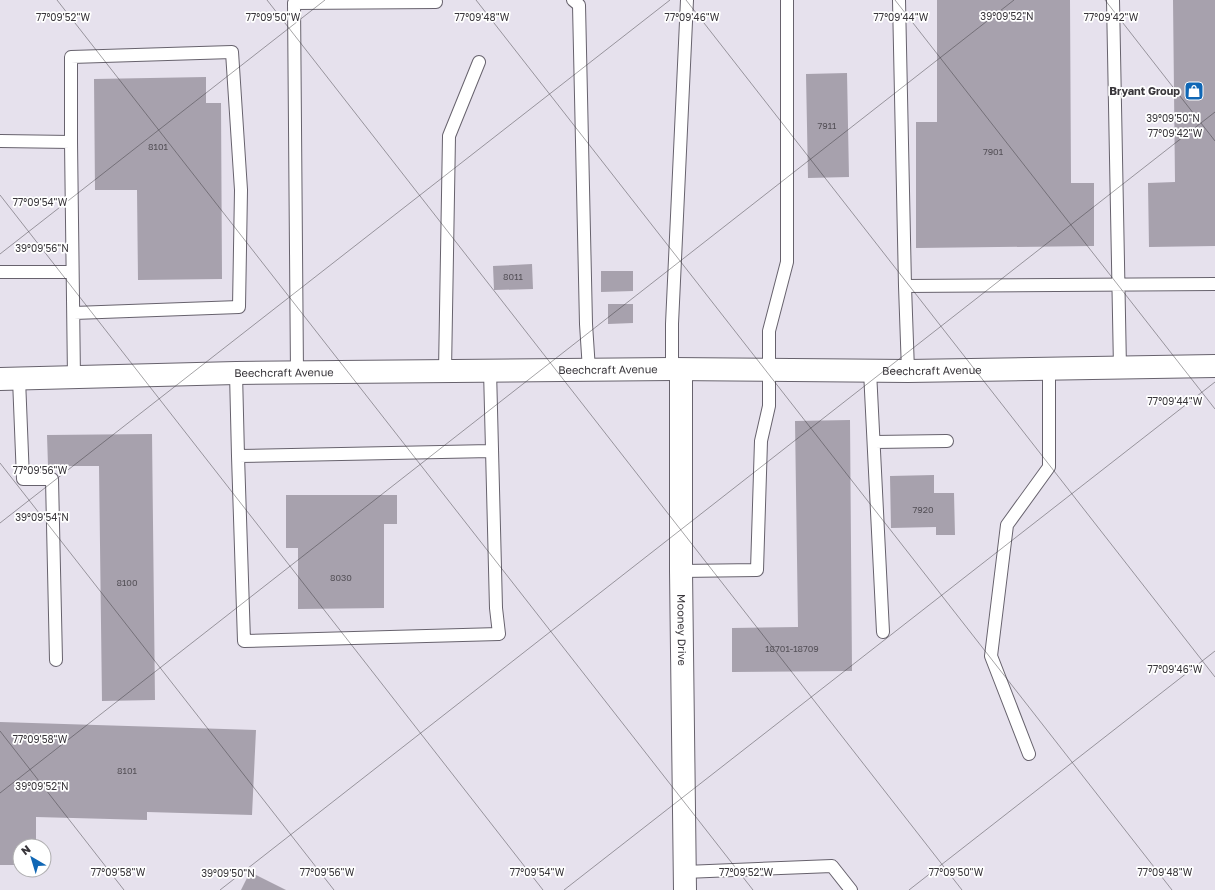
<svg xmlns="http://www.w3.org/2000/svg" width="1215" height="890" font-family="'Golos Text',sans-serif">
<rect width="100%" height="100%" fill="#e6e1ed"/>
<path fill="#a7a1ad" d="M937,0H1070L1071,183H1094V246L916,248V122H937Z
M1173,0H1215V246L1149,247L1148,183L1175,182Z
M847,73L849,177L808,178L806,74Z
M206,77V103H221L222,279L138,280L137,190H95L94,79Z
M532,264L533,289L494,290L493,266Z
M601,271H633V291L601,292Z
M608,304H633V323L608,324Z
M850,420L852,671L732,672V628L798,627L795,421Z
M152,434L155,700L102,701L99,466H48L47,435Z
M934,475V493H954L955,535H936V527L891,528L890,476Z
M286,495H397V524H384V608L298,609V548H286Z
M0,722L256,730L252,815L147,812V820L36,817V846H20V865H0Z
M250,872L286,890H241Z"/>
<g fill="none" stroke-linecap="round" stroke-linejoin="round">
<defs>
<path id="lane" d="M573,0L579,5L586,324L589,370
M899,0L905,286
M1113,0L1120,368
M0,141L71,142L74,378
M71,142V57L232,52L241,190L239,307L74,313
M0,272H72
M672,369V324L687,0
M490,370L496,608L499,634L244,641L238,456L491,451
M445,371L449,136L479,62
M870,371L883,632
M908,371L905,286L1215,284
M236,373L238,456
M297,374L294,3L436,2
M19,379L23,479H52L56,660
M874,442L947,441
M681,571L757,570L761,441L769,406V331L787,262V0
M1029,754L991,656L1007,525L1049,467V369
M685,872L832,866L851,890"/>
<g id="street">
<path id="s1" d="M681,370V571L685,890"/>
<path id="s2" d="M0,379L236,373L672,369L908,371L1215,366"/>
</g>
</defs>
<use href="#lane" stroke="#67626d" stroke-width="14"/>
<use href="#street" stroke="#67626d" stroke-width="24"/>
<use href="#lane" stroke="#fff" stroke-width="12"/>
<use href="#street" stroke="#fff" stroke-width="22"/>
</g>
<path fill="none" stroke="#38353a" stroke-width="1" stroke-opacity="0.45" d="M57,0L753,890M267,0L962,890M476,0L1172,890M686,0L1215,677M895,0L1215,409M1105,0L1215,141M0,195L543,890M0,254L325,0M0,463L334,890M0,523L670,0M0,731L124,890M0,793L1014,0M220,890L1215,112M564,890L1215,382M909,890L1215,651"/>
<defs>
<symbol id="shop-square" viewBox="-11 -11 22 22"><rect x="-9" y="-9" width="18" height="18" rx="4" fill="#1067b5" stroke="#fff"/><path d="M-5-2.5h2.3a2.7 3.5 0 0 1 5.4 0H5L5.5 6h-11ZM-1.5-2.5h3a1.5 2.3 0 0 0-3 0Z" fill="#fff"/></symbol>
</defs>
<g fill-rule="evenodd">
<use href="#shop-square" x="1183" y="80" width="22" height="22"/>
</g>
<g text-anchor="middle" stroke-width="3.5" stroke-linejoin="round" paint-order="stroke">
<g font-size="9" fill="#545057">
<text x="827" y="129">7911</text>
<text x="158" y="150">8101</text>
<text x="993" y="155">7901</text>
<text x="513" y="280">8011</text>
<text x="923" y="513">7920</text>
<text x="341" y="581">8030</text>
<text x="127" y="586">8100</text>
<text x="792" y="652">18701-18709</text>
<text x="127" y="774">8101</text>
</g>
<g font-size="11" font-weight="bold" fill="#38353a" stroke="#fff" text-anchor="end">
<text x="1180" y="95">Bryant Group</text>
</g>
<g font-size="11" fill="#38353a" stroke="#fff">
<text dy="4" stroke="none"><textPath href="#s2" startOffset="608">Beechcraft Avenue</textPath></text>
<text dy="4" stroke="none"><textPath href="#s2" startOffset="932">Beechcraft Avenue</textPath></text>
<text dy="4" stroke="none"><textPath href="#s2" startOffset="284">Beechcraft Avenue</textPath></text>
<text dy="4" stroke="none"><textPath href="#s1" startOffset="260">Mooney Drive</textPath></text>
</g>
</g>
<g font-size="10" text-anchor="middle" fill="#38353a" stroke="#fff" stroke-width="3.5" stroke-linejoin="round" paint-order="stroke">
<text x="1007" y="20">39°09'52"N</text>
<text x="901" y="21">77°09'44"W</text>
<text x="63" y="21">77°09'52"W</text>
<text x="273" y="21">77°09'50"W</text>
<text x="482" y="21">77°09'48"W</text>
<text x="692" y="21">77°09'46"W</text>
<text x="1111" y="21">77°09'42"W</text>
<text x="1173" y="122">39°09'50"N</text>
<text x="1175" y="137">77°09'42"W</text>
<text x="40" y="206">77°09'54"W</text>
<text x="42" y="252">39°09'56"N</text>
<text x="1175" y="405">77°09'44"W</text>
<text x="40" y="474">77°09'56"W</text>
<text x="42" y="521">39°09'54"N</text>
<text x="1175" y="673">77°09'46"W</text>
<text x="40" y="743">77°09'58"W</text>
<text x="42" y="790">39°09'52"N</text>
<text x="118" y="876">77°09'58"W</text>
<text x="327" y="876">77°09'56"W</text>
<text x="537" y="876">77°09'54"W</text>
<text x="746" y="876">77°09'52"W</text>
<text x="956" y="876">77°09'50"W</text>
<text x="1165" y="876">77°09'48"W</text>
<text x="228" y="877">39°09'50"N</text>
</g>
<g transform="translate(32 858) rotate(322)"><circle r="19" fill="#ffffff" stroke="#afaeb0"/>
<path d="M0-3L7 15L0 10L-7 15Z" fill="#1067b5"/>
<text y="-6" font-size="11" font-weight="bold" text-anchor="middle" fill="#38353a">N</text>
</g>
</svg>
